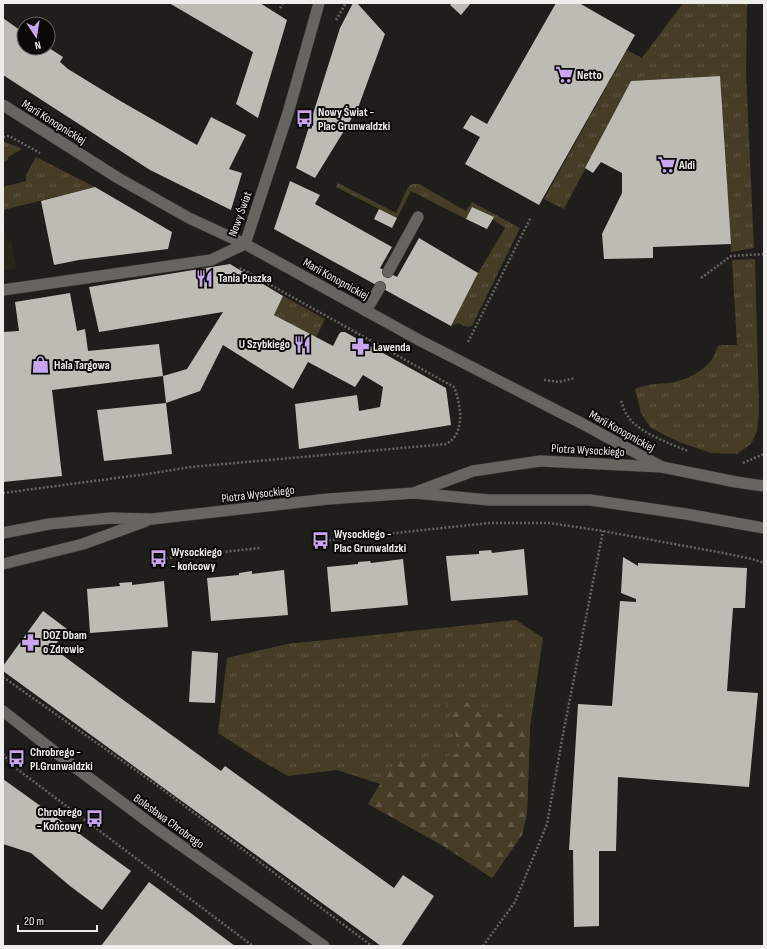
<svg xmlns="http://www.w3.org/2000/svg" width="767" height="949" font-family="'Sofia Sans Condensed',sans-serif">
<defs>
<pattern id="grass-tufts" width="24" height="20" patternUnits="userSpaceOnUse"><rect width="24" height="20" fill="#463d27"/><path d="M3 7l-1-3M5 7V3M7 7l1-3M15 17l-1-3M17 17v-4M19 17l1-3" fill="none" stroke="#615946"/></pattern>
<pattern id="forest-firs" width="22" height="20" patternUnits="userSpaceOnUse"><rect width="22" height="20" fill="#463d27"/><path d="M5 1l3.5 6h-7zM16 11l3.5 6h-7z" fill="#615946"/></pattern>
</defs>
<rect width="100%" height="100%" fill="#201e1a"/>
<path fill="#28251b" d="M3,223L7,241H11L17,268L3,271Z"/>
<path fill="url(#grass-tufts)" d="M683,3H747L746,72L754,248L731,252L719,76L631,81L564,209L544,199L627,50L642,58Z
M3,141L22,149L8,157V160L3,162Z
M36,157L95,187L3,210V187L26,181V175Z
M338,183L396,213L408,187L412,184H419L466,211L472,202L520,228L472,326L467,327L458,323L451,326L478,273L505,228L492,219L493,217L473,207L466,219L411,191L397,218L336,187Z
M755,259L759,411L757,431L751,444L737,454L711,453L679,442L651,428L641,413L635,389C647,384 656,384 668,383C683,382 700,373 710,362C714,358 716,350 719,345H737L732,260Z
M283,296L325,319L316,338L274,315Z
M516,620L543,638L530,727L527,813L522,835L492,878L442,845L368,804L380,784L337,770L288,776L260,760L218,733L227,658L287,644Z"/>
<path fill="url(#forest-firs)" d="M444,696L488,709L530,727L527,813L522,835L492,878L442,845L368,804L396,760H437L461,752Z"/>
<path fill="#bebbb5" d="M169,3H260L287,20L258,118L236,104L253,52Z
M353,3H357L385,34L358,108L315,178L296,168L340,28Z
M452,3H471L461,15L450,5Z
M556,3H579L635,35L539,205L465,164L480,137L463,128L471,115L487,124Z
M3,18L24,33V48H49L63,57L60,62L68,69L117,99L197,145L211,117L246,135L229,169L242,173L231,210L150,170L3,75Z
M720,76L731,244L653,247V258L604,259L602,234L622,193V173L601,162L593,173L585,168L631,81Z
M290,181L320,195L315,204L392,247L380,268L397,277L419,238L478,273L451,326L274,229Z
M95,187L172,232L168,249L79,260L54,265L41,201Z
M472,207L494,217L487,229L466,219Z
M379,209L397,218L392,228L374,219Z
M230,264L283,296L274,315L333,346L339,334L341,332H345L446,388L451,425L299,449L295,404L357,395L359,411L380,407L383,387L363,375L355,387L308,362L293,389L223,345L200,391L166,403L163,376L187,369L223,312L99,332L89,287Z
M70,293L77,331L85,329L88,351L159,344L163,376L52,390L62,476L3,482V332L19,331L15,302Z
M166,403L172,454L104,461L97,410Z
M524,549L528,595L451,601L446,556L479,554V551L491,550L492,553Z
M623,557L638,566V563L747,568L745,608H733L727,691L758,693L749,787L618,777L616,851H599V926L574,927L573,850H569L578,704L612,706L620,601L636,602V599L621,593Z
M403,559L408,605L331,612L327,567L358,564V562L370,561L371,563Z
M284,570L288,615L211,621L207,578L239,575V573L252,571V574Z
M164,581L168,627L90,633L87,589L120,586L119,583L132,582V585Z
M43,611L67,629L53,648L111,691L221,771L225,766L394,888L403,875L434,896L401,946H381L3,671V666Z
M192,651L218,653L215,703L189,702Z
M3,779L131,871L102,910L70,886L31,853L3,844Z
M149,882L235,946H101Z"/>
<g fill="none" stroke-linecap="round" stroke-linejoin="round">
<defs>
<path id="service" d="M388,272L418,217
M3,290L211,260L245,244
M366,311L380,287"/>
<path id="minor" d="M3,105L118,178L189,218L245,244L419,340L581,423L662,467
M245,244L288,113L319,3
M3,711L68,762L159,830L324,946"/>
<path id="tertiary" d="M416,492L473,471L540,461L662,467L736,482L764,486
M3,533L49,524L111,518L152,519L328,499L414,493L489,500H590L686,514L764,528
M3,564L83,544L146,521"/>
</defs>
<use href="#service" stroke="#3b3a37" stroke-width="12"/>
<use href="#minor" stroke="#3b3a37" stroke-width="12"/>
<use href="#tertiary" stroke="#3b3a37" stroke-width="12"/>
<path stroke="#656460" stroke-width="2.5" stroke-dasharray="2 2" stroke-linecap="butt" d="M280,8L283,3
M336,20L346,3
M3,137L9,136L40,153
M701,278L731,256L764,254
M468,342L531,217
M544,380L559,382L575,378
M621,401C623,406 625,413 629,418C640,433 671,444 688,451
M743,463L764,454
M3,493L147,474L191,467L446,444C466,434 461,405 454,387L240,268
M321,541L489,523H549L603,531L723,553L752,559L764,563
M158,559L260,548
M3,677L158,786L372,946
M3,754L13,766L253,946
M483,946L515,902L547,824L563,734L603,531"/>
<use href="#service" stroke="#676560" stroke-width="11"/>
<use href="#minor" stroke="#676560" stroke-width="11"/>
<use href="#tertiary" stroke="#676560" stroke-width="11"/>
</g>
<defs>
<symbol id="supermarket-bare" viewBox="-9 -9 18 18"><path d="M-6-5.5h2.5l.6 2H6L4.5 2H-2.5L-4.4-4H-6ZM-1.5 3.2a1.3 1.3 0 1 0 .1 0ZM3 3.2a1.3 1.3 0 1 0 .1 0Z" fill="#c7a6ef" stroke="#090807" stroke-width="2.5" paint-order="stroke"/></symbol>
<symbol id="bus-bare" viewBox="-9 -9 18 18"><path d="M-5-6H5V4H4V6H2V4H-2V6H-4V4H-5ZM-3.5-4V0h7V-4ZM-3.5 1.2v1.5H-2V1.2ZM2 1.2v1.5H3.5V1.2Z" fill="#c7a6ef" stroke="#090807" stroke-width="2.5" paint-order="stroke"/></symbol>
<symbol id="restaurant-bare" viewBox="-9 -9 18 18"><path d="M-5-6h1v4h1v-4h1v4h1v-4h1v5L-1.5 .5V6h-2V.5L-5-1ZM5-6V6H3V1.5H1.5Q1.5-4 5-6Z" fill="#c7a6ef" stroke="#090807" stroke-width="2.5" paint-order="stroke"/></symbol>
<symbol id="pharmacy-bare" viewBox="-9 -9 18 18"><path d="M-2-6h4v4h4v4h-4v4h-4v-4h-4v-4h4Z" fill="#c7a6ef" stroke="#090807" stroke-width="2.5" paint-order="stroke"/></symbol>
<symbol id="shop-bare" viewBox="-9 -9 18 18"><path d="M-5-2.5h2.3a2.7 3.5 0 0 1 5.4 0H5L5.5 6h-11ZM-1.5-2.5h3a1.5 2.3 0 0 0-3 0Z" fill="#c7a6ef" stroke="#090807" stroke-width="2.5" paint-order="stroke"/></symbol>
</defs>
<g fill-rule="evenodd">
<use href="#supermarket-bare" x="552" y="62" width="25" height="25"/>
<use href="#bus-bare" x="292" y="106" width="25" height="25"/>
<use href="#supermarket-bare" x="654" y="152" width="25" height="25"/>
<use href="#restaurant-bare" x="192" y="266" width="25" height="25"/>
<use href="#restaurant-bare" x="290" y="332" width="25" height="25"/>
<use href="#pharmacy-bare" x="348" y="334" width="25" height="25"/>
<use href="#shop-bare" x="28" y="352" width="25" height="25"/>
<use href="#bus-bare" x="308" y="528" width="25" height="25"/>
<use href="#bus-bare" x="146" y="546" width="25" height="25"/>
<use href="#pharmacy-bare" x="18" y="630" width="25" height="25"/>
<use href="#bus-bare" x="4" y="746" width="25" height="25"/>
<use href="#bus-bare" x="82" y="806" width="25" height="25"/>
</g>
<g text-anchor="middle" stroke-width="4" stroke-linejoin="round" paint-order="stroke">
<g font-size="12" font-weight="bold" fill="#eeedea" stroke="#090807" text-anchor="start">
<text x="577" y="79">Netto</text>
<text x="318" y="116">Nowy Świat -<tspan x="318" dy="14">Plac Grunwaldzki</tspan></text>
<text x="679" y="169">Aldi</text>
<text x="218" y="282">Tania Puszka</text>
<text x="290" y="348" text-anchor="end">U Szybkiego</text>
<text x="373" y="351">Lawenda</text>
<text x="54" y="369">Hala Targowa</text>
<text x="334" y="538">Wysockiego -<tspan x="334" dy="14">Plac Grunwaldzki</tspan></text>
<text x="171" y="556">Wysockiego<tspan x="171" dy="14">- końcowy</tspan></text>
<text x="43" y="639">DOZ Dbam<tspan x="43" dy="14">o Zdrowie</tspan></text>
<text x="30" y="756">Chrobrego -<tspan x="30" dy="14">Pl.Grunwaldzki</tspan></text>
<text x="82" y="816" text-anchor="end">Chrobrego<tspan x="82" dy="14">- Końcowy</tspan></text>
</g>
<g font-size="12" fill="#eeedea" stroke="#090807">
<text transform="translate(54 122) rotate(32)" y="4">Marii Konopnickiej</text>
<text transform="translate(240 214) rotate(-70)" y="4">Nowy Świat</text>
<text transform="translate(336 279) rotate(29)" y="4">Marii Konopnickiej</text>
<text transform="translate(622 431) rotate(29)" y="4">Marii Konopnickiej</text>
<text transform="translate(588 450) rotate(3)" y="4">Piotra Wysockiego</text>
<text transform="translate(258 494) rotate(-7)" y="4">Piotra Wysockiego</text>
<text transform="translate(169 821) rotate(36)" y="4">Bolesława Chrobrego</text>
</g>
</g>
<rect width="767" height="949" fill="none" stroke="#eeedea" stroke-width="8"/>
<g transform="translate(36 36) rotate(168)"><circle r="19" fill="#090807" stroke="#656462"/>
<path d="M0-3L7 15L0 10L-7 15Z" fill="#c7a6ef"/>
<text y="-6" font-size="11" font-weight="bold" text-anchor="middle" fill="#eeedea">N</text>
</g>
<path d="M18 925v6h79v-6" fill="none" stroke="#eeedea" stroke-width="2"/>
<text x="24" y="925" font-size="12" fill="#eeedea" stroke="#090807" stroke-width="3" paint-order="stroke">20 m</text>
</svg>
